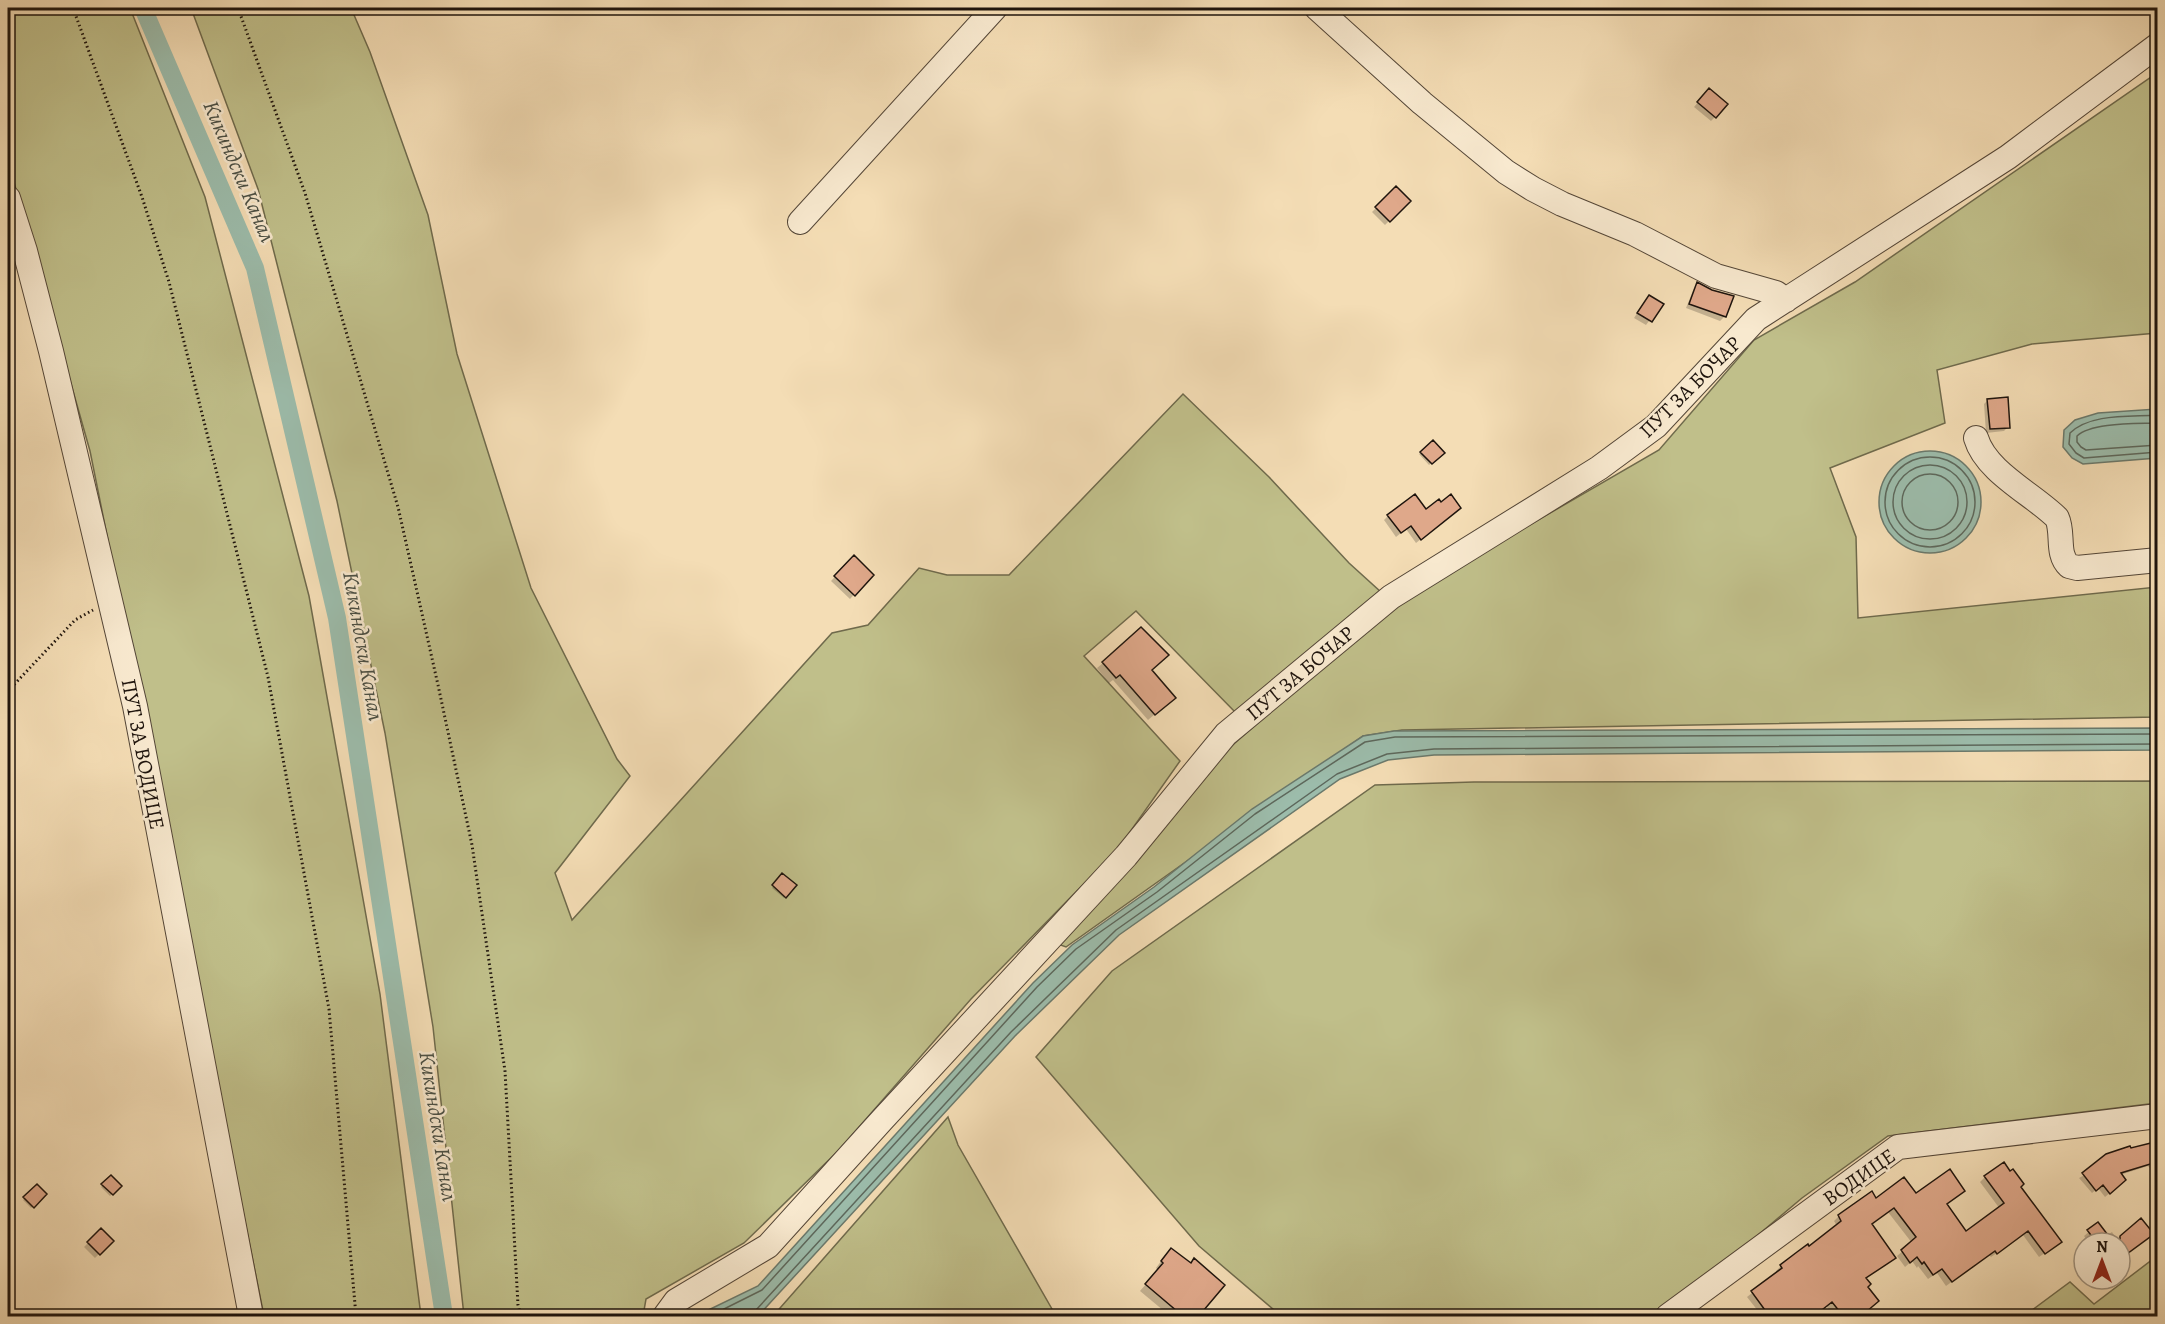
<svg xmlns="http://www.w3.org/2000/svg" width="2165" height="1324" font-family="Alegreya,serif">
<rect width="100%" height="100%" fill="#f4ddb5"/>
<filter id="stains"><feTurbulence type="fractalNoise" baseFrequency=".00333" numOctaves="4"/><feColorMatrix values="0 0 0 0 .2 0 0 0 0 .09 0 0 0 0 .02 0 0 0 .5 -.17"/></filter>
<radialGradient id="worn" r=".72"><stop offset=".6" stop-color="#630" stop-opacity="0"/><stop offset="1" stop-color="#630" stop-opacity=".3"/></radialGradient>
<path fill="#c0bf8a" stroke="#6f6a4c" stroke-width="1.5" d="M8,8H130L205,197L309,596L380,994L421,1316H264L90,451L8,161Z
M191,8H351L370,52L428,215L457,354L531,588L617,759L630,776L555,873L572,920L832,633L868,625L919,568L947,575H1009L1183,394L1269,477L1349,563L1382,593L1236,713L1136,611L1084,656L1180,761L1118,849L971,999L838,1151L744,1243L646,1299L643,1316H464L433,1027L385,733L337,501L258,189Z
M2157,73V333L2032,344L1937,370L1945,423L1830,468L1856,537L1858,618L2157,587V717L1402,730L1363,736L1066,947L1055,943L1219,757L1379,617L1519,531L1659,450L1754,340L1855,282Z
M2157,781V1103L1888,1136L1802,1198L1662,1316H1281L1199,1246L1036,1057L1112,971L1375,785L1474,782Z
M948,1117L958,1145L1056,1316H773Z
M2157,1256V1316H2024L2070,1282L2094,1304Z"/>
<path fill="#9cbcab" stroke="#6a796c" stroke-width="1.5" d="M2157,409V458L2083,464L2072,458L2063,447L2064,430L2075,420L2098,413Z
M1879 502a51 51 0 1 1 102 0a51 51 0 1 1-102 0Z
M2157,728V750L1434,755L1388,760L1340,779L1119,935L1015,1036L758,1316H696L758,1286L1033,983L1072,945L1154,887L1252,809L1363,736L1394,731Z"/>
<path fill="#0003" d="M1705,94L1715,117L1711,121L1694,107Z
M1396,188L1409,201L1385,225L1372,212Z
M1698,284L1711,291L1732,297L1725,316L1720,321L1686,308L1694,288Z
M1645,301L1662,304L1646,325L1634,318Z
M1988,400L2008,427L2004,431L1986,433L1984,404Z
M1432,442L1443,453L1429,465L1419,454Z
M1425,511L1455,512L1416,543L1406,529L1396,537L1384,520L1388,516Z
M854,557L872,575L850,599L831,581Z
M1103,663L1150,670L1168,703L1148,720L1113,680L1109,683L1097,668Z
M782,875L795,886L784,898L772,888Z
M2154,1144L2157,1159L2158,1178L2148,1166L2120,1175L2121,1184L2105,1197L2098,1188L2092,1193L2079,1178L2130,1150Z
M111,1177L120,1186L110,1196L101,1187Z
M1985,1177L2020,1187L2055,1246L2039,1257L2023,1235L1991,1257L1989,1255L1946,1286L1937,1273L1928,1279L1918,1266L1917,1268L1912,1261L1905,1267L1897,1256L1912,1243L1888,1212L1871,1225L1889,1263L1865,1279L1866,1287L1862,1313L1865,1316H1835L1826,1306L1813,1316H1762L1747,1297L1777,1273L1776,1271L1781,1266L1798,1253L1809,1249L1837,1226L1834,1221L1839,1216L1871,1194L1876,1200L1916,1195L1945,1205L1966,1233L2000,1209L1980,1182Z
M37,1186L45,1194L31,1208L23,1200Z
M2141,1220L2120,1259V1243H2089L2084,1236L2098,1224L2106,1236L2112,1232L2117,1240Z
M101,1230L112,1241L95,1258L84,1247Z
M1164,1257L1196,1316H1170L1140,1291L1158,1270L1156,1268Z"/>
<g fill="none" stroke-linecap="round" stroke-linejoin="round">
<path stroke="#5d685c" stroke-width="1.5" d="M2158,415C2130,417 2091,413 2070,433L2069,444L2076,453L2084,458L2158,452
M2158,423C2137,424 2092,422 2077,436V442L2081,447L2086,450L2158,445
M1885 502a45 45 0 1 1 90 0a45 45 0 1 1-90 0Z
M1893 502a37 37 0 1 1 74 0a37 37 0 1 1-74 0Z
M1902 502a28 28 0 1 1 56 0a28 28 0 1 1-56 0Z
M710,1316L762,1290L1037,987L1076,949L1157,892L1255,814L1365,742L1395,737L2158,734
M754,1316L756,1310L1011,1032L1116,930L1337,774L1387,754L1434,749L2158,744"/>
<path stroke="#9cbcab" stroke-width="18" d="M143,8L255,268L337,618L444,1316"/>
</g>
<path fill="#dfa88a" stroke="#1e140d" stroke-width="1.5" d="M1709,88L1728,104L1716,118L1697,102Z
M1396,186L1411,201L1390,222L1375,207Z
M1697,282L1712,290L1734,296L1726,317L1689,304Z
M1649,295L1664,304L1652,322L1637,313Z
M2008,397L2010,428L1990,429L1987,399Z
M1433,440L1445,453L1432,464L1420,452Z
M1415,494L1426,509L1439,499L1441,502L1451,494L1461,508L1421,540L1411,526L1401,533L1387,515Z
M854,555L874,575L855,596L834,576Z
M1141,627L1169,655L1152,670L1176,698L1155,715L1120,675L1116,678L1102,662Z
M782,873L797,885L786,898L772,885Z
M2155,1142L2157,1162L2121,1173L2126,1180L2110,1194L2103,1185L2096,1191L2082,1173L2106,1154L2130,1146L2131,1148Z
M2004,1162L2010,1171L2013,1169L2024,1184L2021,1187L2062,1242L2045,1254L2028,1231L1997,1254L1995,1251L1952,1282L1942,1269L1933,1275L1924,1262L1922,1264L1917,1257L1910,1263L1901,1250L1916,1237L1894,1208L1872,1224L1896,1258L1866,1278L1871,1284L1868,1287L1879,1301L1860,1317H1844L1832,1302L1813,1317H1770L1751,1291L1782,1268L1780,1265L1797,1252L1808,1244L1809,1246L1841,1221L1838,1215L1872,1191L1876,1198L1904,1177L1916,1193L1950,1169L1965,1191L1947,1204L1966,1231L2004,1203L1984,1176Z
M111,1175L122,1186L113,1195L101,1184Z
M37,1184L47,1194L34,1208L23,1197Z
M2141,1218L2154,1234L2120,1259V1236Z
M2098,1222L2114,1243H2097L2087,1230Z
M101,1228L114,1241L100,1255L87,1242Z
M1171,1248L1191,1263L1194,1258L1225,1285L1198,1317H1184L1145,1284L1163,1263L1161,1261Z"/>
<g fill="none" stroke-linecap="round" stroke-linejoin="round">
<defs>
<path id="minor" d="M1317,8L1422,103L1506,172L1533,189L1562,204L1635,234L1716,276L1776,293L1786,300
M8,198L25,251L51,351L135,706L251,1316
M800,222L995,8
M1976,438C1986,472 2033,494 2057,518C2064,533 2056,554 2069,566L2077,568L2158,560
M665,1316L676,1301L768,1246L882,1120L1126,856L1226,734L1391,597L1599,468L1656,426L1756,319L2008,157L2158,45
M1668,1316L1898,1147L2158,1116"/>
</defs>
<use href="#minor" stroke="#544637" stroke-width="26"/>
<path stroke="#1e140d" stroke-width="3" stroke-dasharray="1.5 3" stroke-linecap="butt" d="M73,8L142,197L169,282L268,677L329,1009L356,1316
M238,8L305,193L398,507L438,685L472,845L505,1071L518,1305L521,1316
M8,691L75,620L93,610"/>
<use href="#minor" stroke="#f8e9cf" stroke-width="24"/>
</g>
<g text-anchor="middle" stroke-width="5" stroke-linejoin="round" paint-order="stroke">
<g font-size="21" fill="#1e140d" stroke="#f8e9cf">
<text transform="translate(1690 387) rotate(-45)" y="7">ПУТ ЗА БОЧАР</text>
<text transform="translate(1300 673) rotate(-40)" y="7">ПУТ ЗА БОЧАР</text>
<text transform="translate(143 754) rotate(79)" y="7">ПУТ ЗА ВОДИЦЕ</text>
<text transform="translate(1859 1177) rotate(-35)" y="7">ВОДИЦЕ</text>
</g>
<g font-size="22" font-style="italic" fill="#4a4f44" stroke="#f8e9cf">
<text transform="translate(240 171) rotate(67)" y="8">Кикиндски Канал</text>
<text transform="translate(364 646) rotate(80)" y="8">Кикиндски Канал</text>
<text transform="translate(439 1126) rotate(81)" y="8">Кикиндски Канал</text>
</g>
</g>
<rect width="2165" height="1324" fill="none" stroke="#f4ddb5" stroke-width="30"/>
<rect x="9" y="9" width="2147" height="1306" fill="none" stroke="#1e140d" stroke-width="3"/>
<rect x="15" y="15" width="2135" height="1294" fill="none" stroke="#1e140d" stroke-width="1.5"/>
<g transform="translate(2102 1261)"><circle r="28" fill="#f8e9cf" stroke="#a19481" stroke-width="1.5"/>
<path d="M0-4.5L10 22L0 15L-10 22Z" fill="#8f2418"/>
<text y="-9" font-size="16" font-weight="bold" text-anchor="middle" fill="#1e140d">N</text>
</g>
<rect width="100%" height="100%" filter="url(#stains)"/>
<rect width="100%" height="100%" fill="url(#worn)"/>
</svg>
